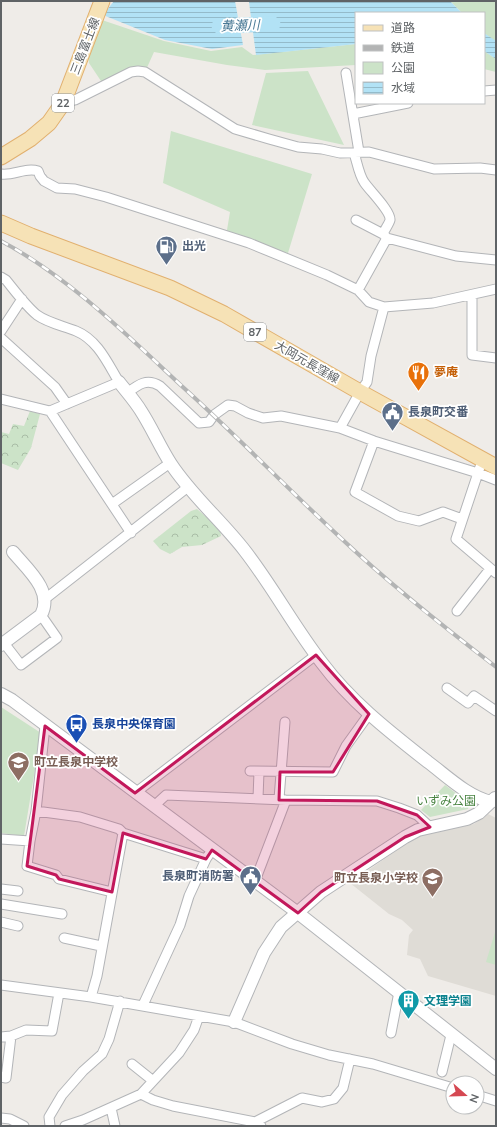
<svg xmlns="http://www.w3.org/2000/svg" width="497" height="1127" font-family="Mulish,'Noto Sans JP',sans-serif">
<defs>
<pattern id="forest-crowns" width="20" height="18" patternUnits="userSpaceOnUse"><rect width="20" height="18" fill="#cce3c8"/><path d="M2 6a3 3 0 1 1 6 0M12 15a3 3 0 1 1 6 0" fill="none" stroke="#a9bca6"/></pattern>
<pattern id="water-rules" width="6" height="5" patternUnits="userSpaceOnUse"><rect width="6" height="5" fill="#b2e2f5"/><path d="M0 2.5h6" fill="none" stroke="#94bbca"/></pattern>
</defs>
<rect width="100%" height="100%" fill="#efece8"/>
<path fill="#dfdcd6" d="M488,814L496,818V996L428,976L420,959L407,955L409,935L413,930L402,920L389,914L350,883L416,837L474,824Z"/>
<path fill="#cce3c8" d="M450,1H496V42L484,33V13H462Z
M102,20L164,41L211,51L242,47L253,55L356,44V65L265,70L227,65L154,52L145,72L103,84L89,63L88,55Z
M484,51L496,59V72L484,69Z
M308,71L344,145L252,125L266,73Z
M171,131L312,174L288,253L226,236L230,212L163,183Z
M1,707L41,733L24,836L1,833Z
M445,785L469,803L468,809L430,817L421,810Z
M496,929V965L486,962Z"/>
<path fill="url(#forest-crowns)" d="M30,411L40,414L31,448L18,470L1,463V432L9,434L13,424L24,426Z
M197,509L220,529L221,536L202,545L182,547L170,554L160,549L153,541L191,511Z"/>
<path fill="url(#water-rules)" d="M114,1H200L205,2L235,1L243,45L212,49L165,40L103,15Z
M259,1H450L462,13H356V44L256,55L249,2Z
M484,33L496,41V59L484,51Z"/>
<g fill="none" stroke-linecap="round" stroke-linejoin="round">
<path stroke="#b2e2f5" stroke-width="15" d="M219,26L273,24"/>
<defs>
<path id="minor" d="M346,73L359,152
M484,91L496,90
M63,103L75,100L131,72L138,71L145,72L235,129L269,139L298,147L322,149L340,153L369,152L434,169L480,168L496,170
M353,114L408,103
M354,153C357,162 359,175 364,182C369,190 391,211 390,220C389,224 385,229 383,234
M1,174C13,176 26,167 38,171L40,176L44,181L57,188L75,189L106,197L249,243L327,275L358,290L369,302L384,307L371,356L367,382L360,392L340,428
M356,220L383,234L387,238L456,256L496,260
M1,277L6,280C15,291 26,306 37,315C48,323 64,326 76,331C98,340 108,364 119,382L50,411L1,399
M358,290L387,238
M472,295V355L496,358
M384,307L433,303L496,289
M1,331L22,299
M1,338L55,387L67,404
M127,393C139,384 147,378 160,386L199,423L209,422L214,415L228,405L235,406L248,413L263,418L281,416L340,428L374,441L478,473L496,480
M50,411L131,533
M374,441L355,492L398,516L419,521L443,512L462,519
M480,467L456,539L496,573
M112,504L170,463
M45,599L188,487
M457,611L490,569
M4,643L21,665L57,638L41,615
M447,688L468,703L474,696L496,711
M250,771L333,772L346,746L369,714
M135,793L316,655
M258,798L259,772
M279,799L285,722
M154,806L166,795L286,800L377,801L399,808L417,815L430,827
M36,811L80,817L119,829L123,833L97,976L91,997
M123,833L206,859
M1,839L30,841L36,811L45,726
M30,841L27,866L56,875L59,879L112,892
M255,881L286,800
M1,889L18,891
M1,904L62,914
M1,922L18,926
M64,938L101,946
M1,985L91,997L234,1022L292,1044L329,1055L373,1064L453,1088
M143,1005L180,925L189,896L206,859L212,850
M391,1033L398,997
M1,1037L11,1036L26,1030L52,1031L59,993
M132,1064L152,1080
M442,1072L451,1035
M1,1077L6,1078L11,1036
M141,1094L153,1100L173,1106L255,1122L261,1126
M477,1095L496,1101
M111,1108L115,1126
M1,1118L10,1119L24,1126
M255,1122L302,1098L322,1102L334,1099L343,1088L350,1059
M50,1126L49,1117L62,1095L83,1071L102,1054L109,1039L120,1001
M65,1126L83,1120L141,1094L179,1053L194,1030L199,1016"/>
<path id="tertiary" d="M119,382C126,391 135,401 141,411C152,428 160,447 171,464C192,496 222,521 245,551C273,587 294,627 322,663C351,702 390,732 428,762C448,777 467,796 491,802
M1,645L41,615C54,591 27,569 13,552
M1,694L12,700L298,913L496,1069
M234,1022L264,953L281,927L321,892L405,837L418,830L467,819L479,813L495,798"/>
<path id="primary" d="M1,157L30,139L49,123L63,103L102,1
M1,223L31,236L170,288L224,314L360,392L496,467"/>
</defs>
<use href="#minor" stroke="#b3b5b8" stroke-width="11"/>
<use href="#tertiary" stroke="#b3b5b8" stroke-width="14"/>
<use href="#primary" stroke="#e1b06f" stroke-width="17"/>
<use href="#minor" stroke="#fff" stroke-width="9"/>
<use href="#tertiary" stroke="#fff" stroke-width="12"/>
<use href="#primary" stroke="#f6e2b6" stroke-width="15"/>
<defs>
<path id="rail" d="M1,241C69,277 129,337 185,389C239,438 290,491 344,541C392,586 444,627 496,667"/>
</defs>
<use href="#rail" stroke="#b3b4b4" stroke-width="4"/>
<use href="#rail" stroke="#fff" stroke-width="2.5" stroke-dasharray="8" stroke-linecap="butt"/>
</g>
<path fill="#c2185b" fill-opacity="0.2" stroke="#c2185b" stroke-width="3" stroke-linejoin="round" d="M316,655L369,714L333,772H280L279,800L377,801L417,815L430,827L405,837L321,892L298,913L212,850L206,859L123,833L112,892L59,879L56,875L27,866L45,726L135,793Z"/>
<defs>
<symbol id="fuel-pin" viewBox="-11 -11 22 30"><path d="M0 17L-7.5 6A9.5 9.5 0 1 1 7.5 6Z" fill="#5c6f8a" stroke="#fff"/><path d="M-5.5-6h7V0h2V4h1.3V-2.5L3-4.5l.8-.8L6-3V5H2.5V1h-1V6h-7ZM-4.2-4.7v3.2H.2V-4.7Z" fill="#fff"/></symbol>
<symbol id="restaurant-pin" viewBox="-11 -11 22 30"><path d="M0 17L-7.5 6A9.5 9.5 0 1 1 7.5 6Z" fill="#e8710a" stroke="#fff"/><path d="M-5-6h1v4h1v-4h1v4h1v-4h1v5L-1.5 .5V6h-2V.5L-5-1ZM5-6V6H3V1.5H1.5Q1.5-4 5-6Z" fill="#fff"/></symbol>
<symbol id="civic-pin" viewBox="-11 -11 22 30"><path d="M0 17L-7.5 6A9.5 9.5 0 1 1 7.5 6Z" fill="#5c6f8a" stroke="#fff"/><path d="M-.6-6.5H3V-4.5H.6V-3L4-1V1h2V6H-6V1h2V-1L-.6-3ZM-1.2 2.5V6h2.4V2.5Z" fill="#fff"/></symbol>
<symbol id="bus-pin" viewBox="-11 -11 22 30"><path d="M0 17L-7.5 6A9.5 9.5 0 1 1 7.5 6Z" fill="#1a4fb4" stroke="#fff"/><path d="M-5-6H5V4H4V6H2V4H-2V6H-4V4H-5ZM-3.5-4V0h7V-4ZM-3.5 1.2v1.5H-2V1.2ZM2 1.2v1.5H3.5V1.2Z" fill="#fff"/></symbol>
<symbol id="school-pin" viewBox="-11 -11 22 30"><path d="M0 17L-7.5 6A9.5 9.5 0 1 1 7.5 6Z" fill="#8d6e63" stroke="#fff"/><path d="M0-5L7-2L0 1L-7-2ZM-4 1L0 2.5L4 1V4Q0 6-4 4Z" fill="#fff"/></symbol>
<symbol id="building-pin" viewBox="-11 -11 22 30"><path d="M0 17L-7.5 6A9.5 9.5 0 1 1 7.5 6Z" fill="#0f9aa8" stroke="#fff"/><path d="M-4-6H4V6H1V3H-1V6H-4ZM-2.5-4.3h1.7v1.8h-1.7ZM.8-4.3h1.7v1.8H.8ZM-2.5-1h1.7V.8h-1.7ZM.8-1h1.7V.8H.8Z" fill="#fff"/></symbol>
</defs>
<g fill-rule="evenodd">
<use href="#fuel-pin" x="154" y="234" width="25" height="34"/>
<use href="#restaurant-pin" x="406" y="360" width="25" height="34"/>
<use href="#civic-pin" x="380" y="400" width="25" height="34"/>
<use href="#bus-pin" x="64" y="712" width="25" height="34"/>
<use href="#school-pin" x="6" y="750" width="25" height="34"/>
<use href="#civic-pin" x="238" y="864" width="25" height="34"/>
<use href="#school-pin" x="420" y="866" width="25" height="34"/>
<use href="#building-pin" x="396" y="988" width="25" height="34"/>
</g>
<g text-anchor="middle" stroke-width="3.5" stroke-linejoin="round" paint-order="stroke">
<g fill="#fff" stroke="#8f9294" stroke-width="1">
<rect x="52" y="94" width="22" height="18" rx="3"/>
<rect x="244" y="323" width="22" height="18" rx="3"/>
</g>
<g font-size="11" font-weight="bold" fill="#5f6366">
<text x="63" y="107">22</text>
<text x="255" y="336">87</text>
</g>
<g font-size="12" fill="#5f6366" stroke="#fff">
<text transform="translate(85 46) rotate(-69)" y="4">三島富士線</text>
<text transform="translate(307 362) rotate(30)" y="4">大岡元長窪線</text>
</g>
<g font-size="12" font-weight="bold" fill="#4e5e75" stroke="#fff" text-anchor="start">
<text x="182" y="250">出光</text>
<text x="408" y="416">長泉町交番</text>
<text x="234" y="880" text-anchor="end">長泉町消防署</text>
</g>
<g font-size="12" font-weight="bold" fill="#c56008" stroke="#fff" text-anchor="start">
<text x="434" y="376">夢庵</text>
</g>
<g font-size="12" font-weight="bold" fill="#164399" stroke="#fff" text-anchor="start">
<text x="92" y="728">長泉中央保育園</text>
</g>
<g font-size="12" font-weight="bold" fill="#785e54" stroke="#fff" text-anchor="start">
<text x="34" y="766">町立長泉中学校</text>
<text x="418" y="882" text-anchor="end">町立長泉小学校</text>
</g>
<g font-size="12" fill="#488341" stroke="#fff">
<text x="446" y="805">いずみ公園</text>
</g>
<g font-size="12" font-weight="bold" fill="#0d838f" stroke="#fff" text-anchor="start">
<text x="424" y="1005">文理学園</text>
</g>
<g font-size="13" font-style="italic" fill="#497995" stroke="#fff">
<text transform="translate(240 25) rotate(-2)" y="5">黄瀬川</text>
</g>
</g>
<rect width="497" height="1127" fill="none" stroke="#5f6366" stroke-width="4"/>
<rect x="355" y="12" width="130" height="92" fill="#ffffff" stroke="#bfc1c2"/>
<rect x="363" y="25" width="20" height="6" fill="#f6e2b6" stroke="#bfc1c2"/>
<text x="391" y="32" font-size="12" fill="#5f6366">道路</text>
<rect x="363" y="45" width="20" height="6" fill="#b3b4b4" stroke="#bfc1c2"/>
<text x="391" y="52" font-size="12" fill="#5f6366">鉄道</text>
<rect x="363" y="62" width="20" height="12" fill="#cce3c8" stroke="#bfc1c2"/>
<text x="391" y="72" font-size="12" fill="#5f6366">公園</text>
<rect x="363" y="82" width="20" height="12" fill="url(#water-rules)" stroke="#bfc1c2"/>
<text x="391" y="92" font-size="12" fill="#5f6366">水域</text>
<g transform="translate(465 1095) rotate(110)"><circle r="19" fill="#ffffff" stroke="#bfc1c2"/>
<path d="M0-3L7 15L0 10L-7 15Z" fill="#d54852"/>
<text y="-6" font-size="11" font-weight="bold" text-anchor="middle" fill="#5f6366">N</text>
</g>
</svg>
